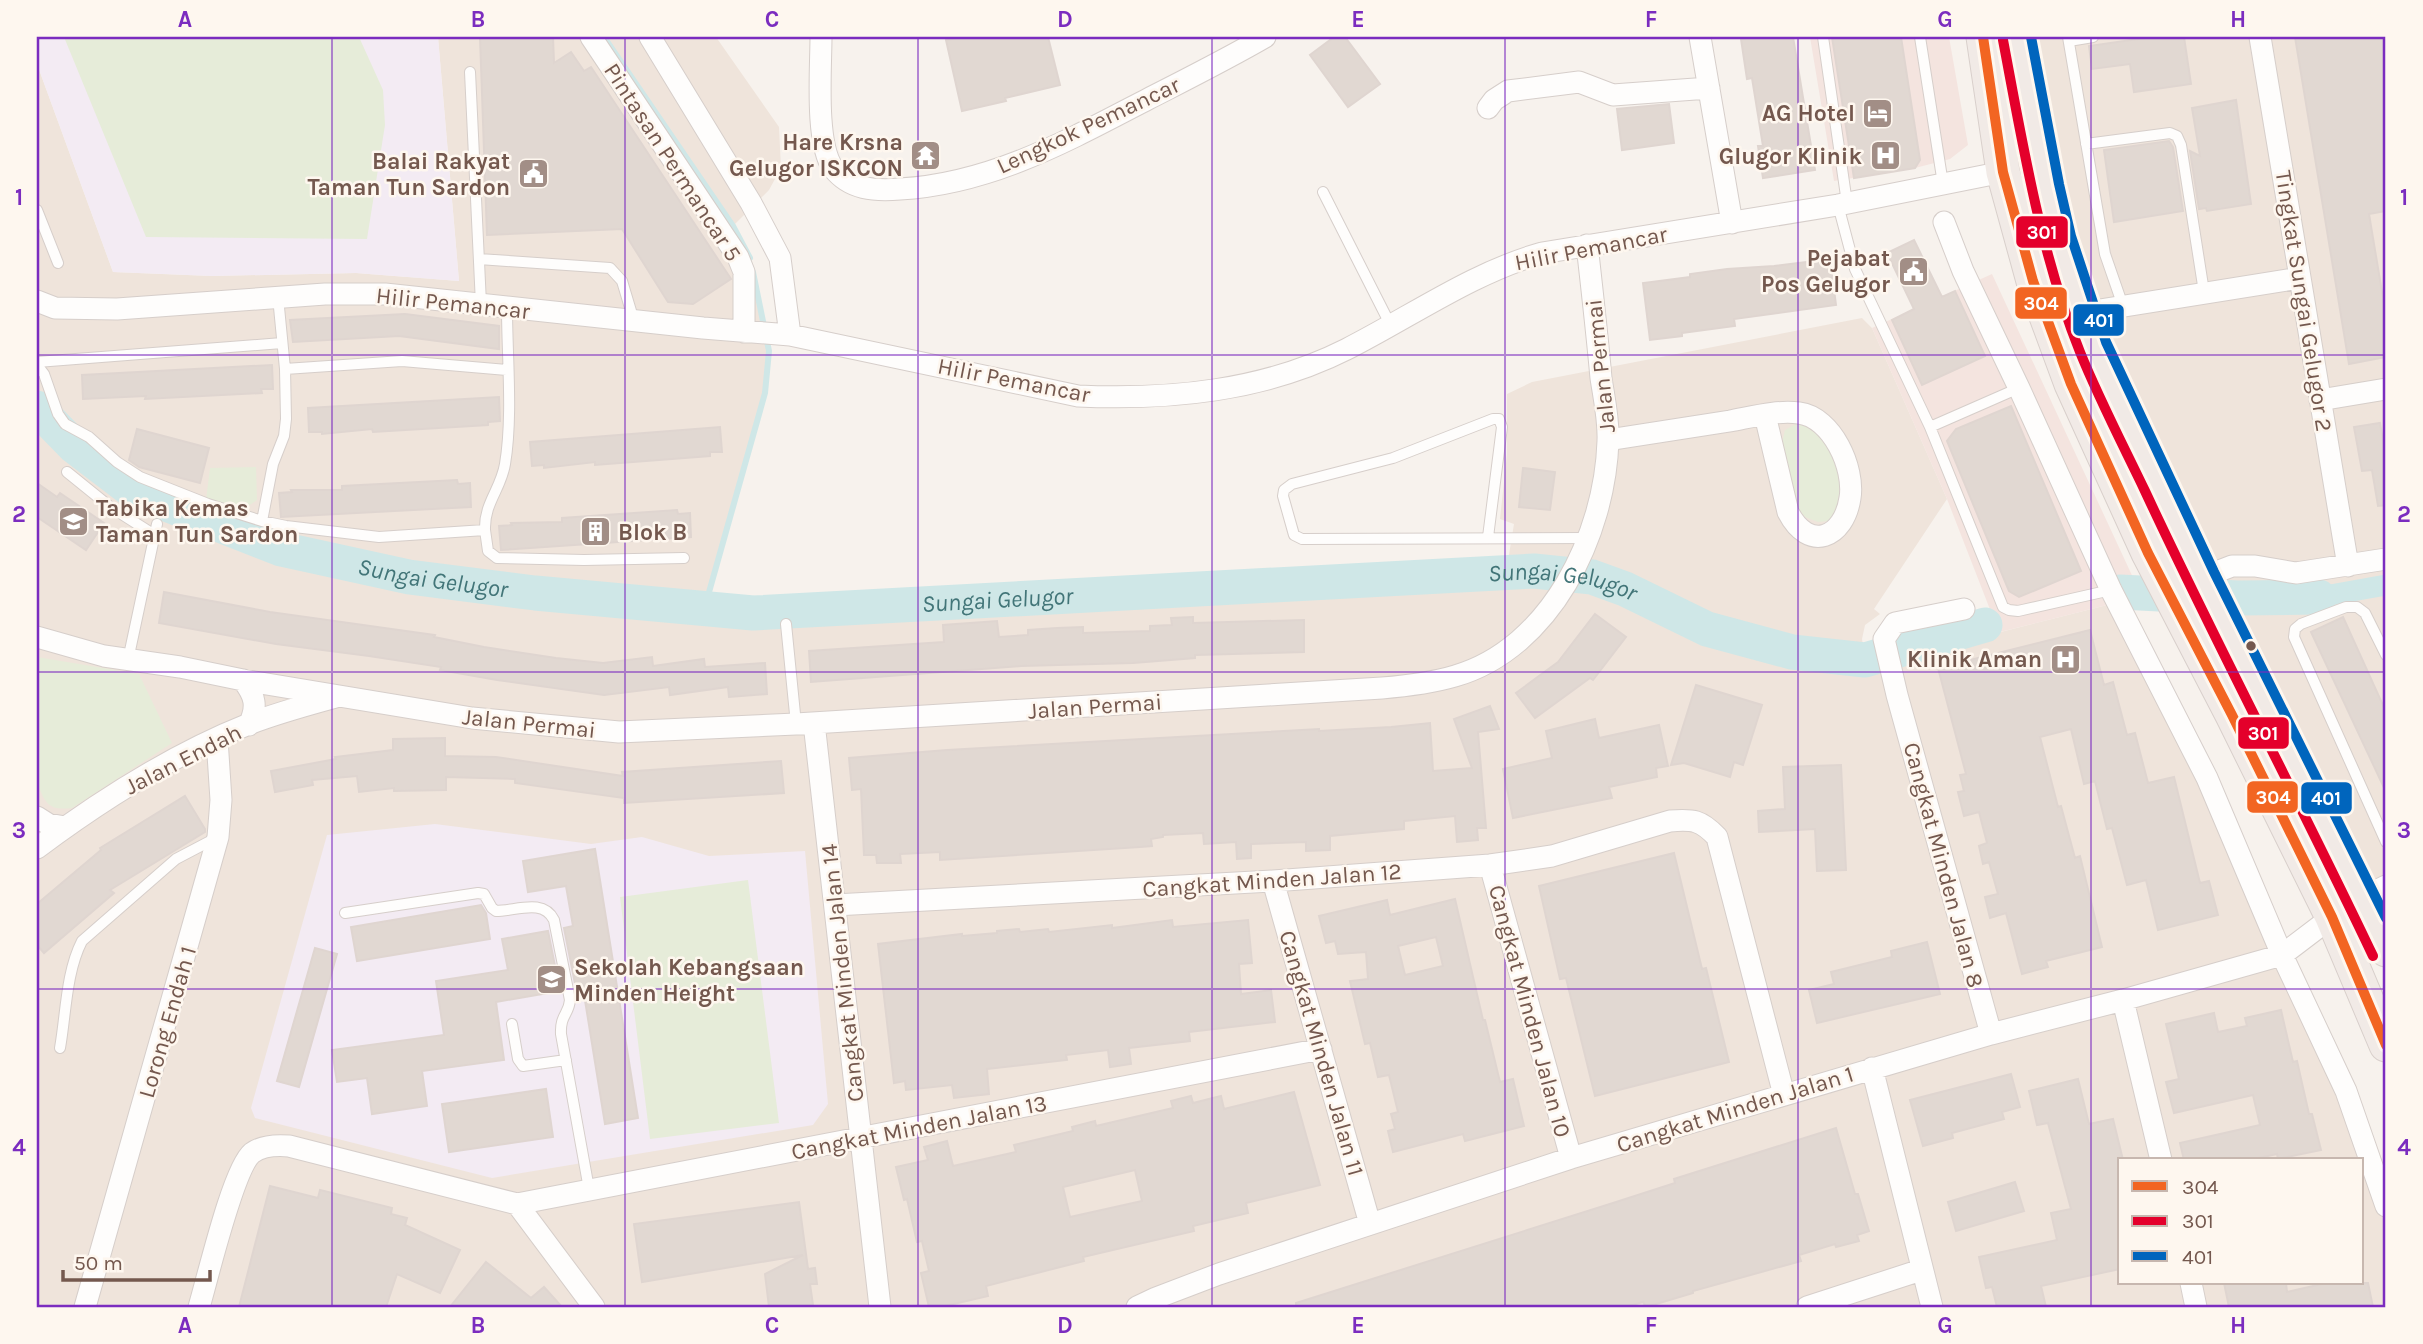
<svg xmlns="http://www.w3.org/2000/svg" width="2423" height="1344" font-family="Karla,sans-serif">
<rect width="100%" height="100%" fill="#f7f2ed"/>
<path fill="#efe4db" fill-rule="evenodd" d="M438,37H716L779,127L781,168L769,190L733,226L752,264L769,351L765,393L704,610L753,613L1506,573L1514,524L1500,519L1507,454V394L1532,382L1862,318L1872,328L1947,499L1874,609L1880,614L1865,625L1862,639L1865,660L1894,653L1938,638L1985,625L1989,635L2127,600L2386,1195V1307H37V64L113,272L212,276L356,273L459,281ZM2120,1160H2362V1283H2120Z
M2017,37H2386V950L2093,347Z"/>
<path fill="#f4e4df" d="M1810,37H1949L1968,145L1950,159L1915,168L1834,181Z
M1992,274L2136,584L2127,600L1988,635L1983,614L1991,612L1947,499L1872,328Z"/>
<path fill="#f3ebf3" d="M37,37H438L459,281L356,273L212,276L113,272L37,64Z
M435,824L591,844L642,837L709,856L805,851L828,1104L813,1125L492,1178L255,1118L251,1108L327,835Z"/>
<path fill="#e6ecd9" d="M64,37H359L383,90L385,125L367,239L146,237Z
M1798,423C1834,436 1852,490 1829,521L1818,522L1805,517L1798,508L1782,443L1785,430Z
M256,467L257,500L242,510L206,500L210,468Z
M37,657L139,674L172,743L72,808C48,811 45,803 37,782Z
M748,880L779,1123L650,1139L620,897Z"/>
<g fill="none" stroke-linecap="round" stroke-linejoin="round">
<path stroke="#cfe7e7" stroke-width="6" d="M604,37L733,226L750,258
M704,610L765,393L769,351L753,272"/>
<path stroke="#cfe7e7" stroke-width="21" d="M2319,597L2386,585"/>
<g stroke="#cfe7e7" stroke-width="35">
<path id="s1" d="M37,408L74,446L133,491L281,549L409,577L535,593L753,613L1534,571L1592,577L1625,589L1707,629L1792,652L1865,660L1985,625"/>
<path d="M2120,592L2238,598L2319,597"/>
</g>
</g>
<path fill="#e1d8d2" stroke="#dfd5d0" stroke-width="2" fill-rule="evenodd" d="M480,37H553L554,63L571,52L584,71L591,67L731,279L693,304L668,302L622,229L487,235Z
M962,37H1048L1060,85L1005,98L1006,101L962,111L946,40Z
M1334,37H1345L1380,84L1348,107L1310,55Z
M1753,37H1793L1815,170L1763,178L1758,146H1763L1752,78L1747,79L1741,39Z
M1832,37H1901L1920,160L1915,168L1854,178Z
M2152,37H2184L2191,84L2134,92L2130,64L2092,69L2089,46Z
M2295,37H2386V211L2369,214L2386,316V357L2349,364Z
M2236,100L2251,204L2207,211L2206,208L2199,209L2190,151L2200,156L2192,108Z
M1669,104L1674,143L1622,150L1617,109Z
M2169,141L2173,147L2183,211L2114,222L2104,150Z
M1914,240L1942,297L1955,291L1985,356L1922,385L1892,320L1914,309L1887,253Z
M1830,259L1836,305L1734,319L1735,326L1682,333V336L1650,340L1643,283L1690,277V274L1727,269L1774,266Z
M405,314L499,326V349L399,336L293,342L290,320Z
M272,365L273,389H261L262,393L145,399L146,396L83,399L82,375Z
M499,397L500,421L488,422V425L373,432L372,429L322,434V432H309L308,408Z
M2011,406L2081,571L2019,597L2009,591L1947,441L1956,429Z
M2380,423L2386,458V505L2378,506L2372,470L2362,471L2354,427Z
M720,427L722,452H710V456L595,465V462L544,468V465L532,466L530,442Z
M137,429L209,448L200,483L139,467L129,460Z
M1523,468L1555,472L1550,510L1519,507Z
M457,480L458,484L470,483L471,507L281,517L279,493L292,492L291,490H342V486Z
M37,483L57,497L60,493L104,523L86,550L37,517Z
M677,510L678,514L690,513L691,537L501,550L499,526L512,525L511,523L562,522V518Z
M164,592L270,612L435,635L434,637L484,647L556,658L603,663L652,657L653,666L704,659L705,667L765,663L767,694L729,697L728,687L670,695L669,687L604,695L497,680L440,670L441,667L369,656L276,644L159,623Z
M1595,614L1626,637L1593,680L1590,678L1535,718L1516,693L1558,662Z
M1193,617V623L1304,620V652L1195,655V658L1133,663L1021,666L811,682L809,651L944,642L943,625L997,621L999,637L1028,635V630L1057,628L1083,627V633L1150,631V626L1172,625L1171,618Z
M2343,617L2386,712V792L2311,632Z
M2090,630L2104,685L2113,682L2127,735L2135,733L2148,783L2174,777L2200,883L2209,881L2218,915L2158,930L2146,880L2127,885L2112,828L2107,829L2095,781L2084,784L2071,729L2040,737L2058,807L2061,806L2075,858L2080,856L2102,947L2046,961L2048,967L2022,974L2006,913L1990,918L1985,897L1998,894L1989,862L1983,864L1979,846L1987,843L1979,812L1964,816L1958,792L1964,791L1960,775L1966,774L1938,668Z
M1696,685L1762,705L1743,765L1734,762L1730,777L1684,763L1671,765Z
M1490,706L1499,729L1478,732L1486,828H1477L1478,840L1457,842L1455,816L1404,821V829L1330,836V850L1306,851V842L1251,844V858L1237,859L1236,842L1204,844L1203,833L1163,835V837L1151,839L1152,846L1140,847L940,860V852L900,854L901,863H877L876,855H864L861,789L852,790L849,758L947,750L1319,729V731L1391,727L1430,723L1433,771L1472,768L1454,719Z
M1595,719L1599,738L1659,725L1668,766L1656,768L1657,777L1609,787L1612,798L1513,818L1503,769L1552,758L1546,731Z
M445,738V756L496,757L623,776L622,772L781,761L784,793L624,803V798L515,783V779L446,777V790L394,791V788L359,792L357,776L312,780L313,785L275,792L271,771L336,759L335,757L393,750V739Z
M1841,765L1846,870L1817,871L1815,829L1759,832L1758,811L1785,809L1783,767Z
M185,796L205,829V832L110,890L114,893L44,953L37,945V904L101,850L100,848Z
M595,849L638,1118L605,1124L583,988L576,989L564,928L573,926L566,886L528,892L523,861Z
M1674,853L1702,969L1706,968L1729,1062L1595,1096L1566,978L1560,979L1539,886Z
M1455,899L1483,1020H1485L1500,1082L1513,1079L1524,1126L1465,1141L1463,1134L1393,1152L1388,1131L1395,1129L1391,1114L1398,1112L1389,1075L1378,1077L1370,1043L1365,1044L1350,981L1368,979L1366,952L1338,954L1335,941L1326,943L1319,916L1387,900L1390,915ZM1436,937L1443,966L1405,975L1398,946Z
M481,905L486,913L490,939L357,961L351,927Z
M1172,920L1173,927L1248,920L1252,963L1239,964L1241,994L1271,990L1275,1022L1189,1032L1190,1041L1129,1048L1131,1064L1110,1067L1108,1050L1066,1055L1067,1060L987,1069L989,1094L954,1098L952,1085L906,1090L905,1081L894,1083L878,944L962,934V936L997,933V931L1019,929L1020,932L1048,929L1049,932L1112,925V928Z
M548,931L560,991L496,1002L504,1060L422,1071L427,1106L372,1114L367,1078L337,1082L332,1050L444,1035L436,981L508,970L502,939Z
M1927,942L1940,994L1817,1023L1809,990L1834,984L1831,972L1892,957L1891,951Z
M315,948L337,954L299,1087L277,1081Z
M2281,1010L2293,1062L2297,1061L2309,1114H2312L2321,1150L2278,1159L2277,1154L2250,1160H2184L2180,1143L2260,1125L2253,1095L2174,1113L2166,1082L2179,1079L2166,1024L2214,1013L2218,1032L2247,1026L2245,1018Z
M2011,1074L2020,1107L2002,1112L2004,1119L1952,1133L1953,1138L1923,1146L1910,1100Z
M2078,1079L2089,1124L2113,1119L2123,1160H2120V1269L2041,1286L2046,1307H1997L1992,1287L1986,1288L1979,1257L2057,1240L2051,1213L2071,1209L2048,1123L2037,1125L2029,1091Z
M546,1089L553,1137L449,1152L442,1104Z
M1294,1092L1320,1185L1246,1203L1248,1213L1193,1226L1194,1231L1083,1257L1084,1261L986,1286L988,1296L941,1307H929L921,1273L929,1271L922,1241L917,1242L907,1199L904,1200L896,1167L928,1160L924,1147L947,1141L953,1166L1016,1152L1014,1145L1073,1131L1072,1127L1095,1121L1096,1126L1173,1108L1171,1101L1191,1096L1193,1103L1221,1096L1224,1109ZM1135,1170L1142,1201L1070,1217L1063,1187Z
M1836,1128L1855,1194H1858L1869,1231L1857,1235L1859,1241L1836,1247L1835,1244L1799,1255L1801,1261L1693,1291V1293L1646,1307L1643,1302L1625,1307H1296V1303L1613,1203L1675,1183L1674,1179Z
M2015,1182L2024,1211L1956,1231L1948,1202Z
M270,1186L318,1198L320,1190L392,1208L391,1214L407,1218L405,1225L460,1250L440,1293L397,1274L386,1307H239Z
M799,1202L808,1269L815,1268L817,1284H810L813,1305L769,1307L765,1274L803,1255L642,1282L634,1224Z
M486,1262L531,1298L544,1287L562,1307H450Z
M2224,1283H2286L2287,1292L2326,1283H2368L2373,1307H2229Z"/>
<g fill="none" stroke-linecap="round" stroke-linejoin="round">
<defs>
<path id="service" d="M1823,37L1847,203
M1920,37L1943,184
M2068,37L2105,254L2123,306
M2069,41L2093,37
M470,72L481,304
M2086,144L2170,133L2177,136L2181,145L2204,292
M1323,192L1391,326
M1838,205L1855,269L1930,427L2003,607L2009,610L2018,611L2111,590
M37,210L58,263
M479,259L610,268L622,281L634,321
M37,362L282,343
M37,365L44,374L58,414L65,424L89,437L117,462L140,477L208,504L262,521L273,464L284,436L286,419L285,369L278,297
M285,369L402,361L507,370
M1930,427L2019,388
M67,472L109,506L153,534
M262,521L286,526L379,537L485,530C484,503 501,489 505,464C513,416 507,357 507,308
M485,530L488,551L497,558L584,560L684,558
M1488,537L1502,427L1499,419H1493L1393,458L1292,484L1284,490L1283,496L1294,535L1302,539L1588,538
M786,624L796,724
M2386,655L2365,613L2357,607H2346L2301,624L2295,629L2294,637L2386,842
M128,660L157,524
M345,913L478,893L484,894L492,908L496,911C516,911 543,898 554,920L570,1000C569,1014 560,1015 561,1034L589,1189
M512,1024L518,1059L523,1066L566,1060
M60,1048C66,1014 66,972 82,941L176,859L216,838"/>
<path id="minor" d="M591,37L738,257L744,272V332
M650,37L751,203L780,258L790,335
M821,37C821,68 815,143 833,168C850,190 875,191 900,189C991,184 1069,140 1148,99C1187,79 1227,59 1265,37
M1700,37L1732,223
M2260,37L2348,566
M1488,108L1494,100L1508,91L1579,82L1613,95L1709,88
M1944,222L1963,271L2019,388L2111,590L2207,778L2282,955L2346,1091L2386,1206
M37,301L55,308L117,309L325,294H385L703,328L790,335L1078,396C1170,400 1264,391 1347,349C1412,316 1472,273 1542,253L1838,205L2003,172
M2081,313L2300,278
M2320,400L2386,389
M1608,440C1649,434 1689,427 1730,421C1752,417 1777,410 1799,413C1832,417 1855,468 1850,498C1844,538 1809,553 1788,512L1765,415
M2201,578L2232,566H2255L2296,573L2386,559
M1964,609L1895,623L1884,639L1897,695L1991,1034
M37,637L104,656L180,667L243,680L472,718L619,732L796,724L1382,688C1406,686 1431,683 1455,676C1551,648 1605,535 1608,441C1609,420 1604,398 1601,378C1597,333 1592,289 1587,245
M243,680C255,696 258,706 249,725
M814,723L880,1307
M37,817L48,824L65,827
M37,848C100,801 176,753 249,724C277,713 307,705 336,697
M1490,865L1571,1158
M1273,881L1370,1224
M835,905L1273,881L1490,865L1552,856L1670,821C1693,819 1701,820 1717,837L1784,1095
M2123,1000L2161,1160
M1872,1068L1932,1307
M517,1204L1321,1049
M2191,1283L2196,1307
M85,1307L218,837L221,800L217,739
M199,1307C208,1277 233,1169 252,1153C263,1145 277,1145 289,1146L517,1204L594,1307
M1137,1307L1156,1298L1219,1274L1571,1158L1991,1034L2123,1000L2282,955L2332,917L2362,898L2386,886
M1807,1307L1921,1270"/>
<path id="trunk" d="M1983,37L2003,172L2033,281L2071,384L2148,553L2232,715L2332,917L2386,1045
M2017,37L2045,187L2058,240L2093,347L2201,578L2331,835L2386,950"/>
</defs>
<use href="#service" stroke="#d6ceca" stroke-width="12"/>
<use href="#minor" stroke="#d6ceca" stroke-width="23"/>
<use href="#trunk" stroke="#d8cfcb" stroke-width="35"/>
<use href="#service" stroke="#fefdfc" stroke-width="10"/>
<use href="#minor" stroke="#fefdfc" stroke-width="21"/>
<use href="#trunk" stroke="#f1eae6" stroke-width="33"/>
<defs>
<path id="bus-1" d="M1983,37L2003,172L2033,281L2071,384L2148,553L2232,715L2332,917L2386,1045"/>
<path id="bus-2" d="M2003,40C2023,145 2040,252 2080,352C2099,399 2123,445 2145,491C2218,648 2299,800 2373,956"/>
<path id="bus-3" d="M2031,37L2059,184L2071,236L2106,342L2214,572L2386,918"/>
</defs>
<use href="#bus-1" stroke="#fef7ef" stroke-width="16"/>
<use href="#bus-2" stroke="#fef7ef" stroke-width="16"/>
<use href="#bus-3" stroke="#fef7ef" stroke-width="16"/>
<use href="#bus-1" stroke="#f26522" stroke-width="10"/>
<use href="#bus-2" stroke="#e4002b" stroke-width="10"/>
<use href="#bus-3" stroke="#0065bd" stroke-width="10"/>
</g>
<path fill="none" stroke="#7b2cbf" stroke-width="2" stroke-opacity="0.55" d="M332,37V1307M625,37V1307M918,37V1307M1212,37V1307M1505,37V1307M1798,37V1307M2091,37V1307M37,355H2386M37,672H2386M37,989H2386"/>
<defs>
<symbol id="hotel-square" viewBox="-11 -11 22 22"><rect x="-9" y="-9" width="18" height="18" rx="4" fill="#a28e86" stroke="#fef7ef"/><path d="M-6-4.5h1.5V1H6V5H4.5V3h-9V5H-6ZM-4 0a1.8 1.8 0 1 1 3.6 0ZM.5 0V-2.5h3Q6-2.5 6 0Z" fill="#fff"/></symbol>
<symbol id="temple-square" viewBox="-11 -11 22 22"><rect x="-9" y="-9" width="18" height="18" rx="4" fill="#a28e86" stroke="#fef7ef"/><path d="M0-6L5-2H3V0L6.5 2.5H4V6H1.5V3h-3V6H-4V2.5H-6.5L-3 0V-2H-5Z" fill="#fff"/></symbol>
<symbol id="hospital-square" viewBox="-11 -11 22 22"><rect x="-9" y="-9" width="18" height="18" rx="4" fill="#a28e86" stroke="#fef7ef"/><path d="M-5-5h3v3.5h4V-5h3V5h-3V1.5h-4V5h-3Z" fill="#fff"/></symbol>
<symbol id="civic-square" viewBox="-11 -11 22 22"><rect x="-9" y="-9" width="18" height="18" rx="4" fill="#a28e86" stroke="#fef7ef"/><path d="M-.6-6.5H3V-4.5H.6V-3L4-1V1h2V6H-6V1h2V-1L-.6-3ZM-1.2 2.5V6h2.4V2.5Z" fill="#fff"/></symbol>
<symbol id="school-square" viewBox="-11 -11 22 22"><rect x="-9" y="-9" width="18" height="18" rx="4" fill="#a28e86" stroke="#fef7ef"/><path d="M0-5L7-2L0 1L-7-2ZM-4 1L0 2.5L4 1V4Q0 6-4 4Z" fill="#fff"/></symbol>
<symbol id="building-square" viewBox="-11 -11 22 22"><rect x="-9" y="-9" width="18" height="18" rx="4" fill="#a28e86" stroke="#fef7ef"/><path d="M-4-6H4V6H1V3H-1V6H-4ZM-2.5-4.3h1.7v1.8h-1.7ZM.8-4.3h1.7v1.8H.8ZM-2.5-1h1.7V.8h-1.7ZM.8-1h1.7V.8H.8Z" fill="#fff"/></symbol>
</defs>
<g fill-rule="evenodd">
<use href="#hotel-square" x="1860" y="96" width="35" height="35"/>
<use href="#temple-square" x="908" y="138" width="35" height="35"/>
<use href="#hospital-square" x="1868" y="138" width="35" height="35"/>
<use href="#civic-square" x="516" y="156" width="35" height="35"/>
<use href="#civic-square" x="1896" y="254" width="35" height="35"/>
<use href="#school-square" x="56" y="504" width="35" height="35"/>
<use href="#building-square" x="578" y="514" width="35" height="35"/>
<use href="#hospital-square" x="2048" y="642" width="35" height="35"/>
<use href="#school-square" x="534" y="962" width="35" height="35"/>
</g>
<circle fill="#74584e" stroke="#fef7ef" stroke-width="2.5" cx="2251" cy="646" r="6"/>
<g text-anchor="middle" stroke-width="5" stroke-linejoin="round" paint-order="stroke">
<g font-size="23" font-weight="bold" fill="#74584e" stroke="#fef7ef" text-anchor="end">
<text x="1855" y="121">AG Hotel</text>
<text x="903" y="150">Hare Krsna<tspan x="903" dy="26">Gelugor ISKCON</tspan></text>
<text x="1862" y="164">Glugor Klinik</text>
<text x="510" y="169">Balai Rakyat<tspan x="510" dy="26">Taman Tun Sardon</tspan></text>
<text x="1890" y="266">Pejabat<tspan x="1890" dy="26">Pos Gelugor</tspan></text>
<text x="96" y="516" text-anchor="start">Tabika Kemas<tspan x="96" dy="26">Taman Tun Sardon</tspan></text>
<text x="618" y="540" text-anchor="start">Blok B</text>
<text x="2042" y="667">Klinik Aman</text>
<text x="574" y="975" text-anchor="start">Sekolah Kebangsaan<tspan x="574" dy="26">Minden Height</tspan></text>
</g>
<g font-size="23" fill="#74584e" stroke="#fef7ef">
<text transform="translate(1088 125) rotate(-25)" y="8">Lengkok Pemancar</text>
<text transform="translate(673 162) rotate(57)" y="8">Pintasan Permancar 5</text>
<text transform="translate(1591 248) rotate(-11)" y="8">Hilir Pemancar</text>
<text transform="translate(2304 301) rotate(81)" y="8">Tingkat Sungai Gelugor 2</text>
<text transform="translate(453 303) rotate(6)" y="8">Hilir Pemancar</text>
<text transform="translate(1600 366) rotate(-96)" y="8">Jalan Permai</text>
<text transform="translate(1014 380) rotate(11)" y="8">Hilir Pemancar</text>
<text transform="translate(1095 706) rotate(-4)" y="8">Jalan Permai</text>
<text transform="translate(529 723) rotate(6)" y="8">Jalan Permai</text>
<text transform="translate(183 759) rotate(-27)" y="8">Jalan Endah</text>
<text transform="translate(1944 865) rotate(75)" y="8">Cangkat Minden Jalan 8</text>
<text transform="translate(1272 880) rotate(-4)" y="8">Cangkat Minden Jalan 12</text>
<text transform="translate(842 973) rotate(-96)" y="8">Cangkat Minden Jalan 14</text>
<text transform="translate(1530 1011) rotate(75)" y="8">Cangkat Minden Jalan 10</text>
<text transform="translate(167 1022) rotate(-74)" y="8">Lorong Endah 1</text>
<text transform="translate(1322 1053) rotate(74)" y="8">Cangkat Minden Jalan 11</text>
<text transform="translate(1735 1109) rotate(-17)" y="8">Cangkat Minden Jalan 1</text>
<text transform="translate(919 1127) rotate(-11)" y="8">Cangkat Minden Jalan 13</text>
</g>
<g font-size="24" font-style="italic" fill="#427578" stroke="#fef7ef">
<text dy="8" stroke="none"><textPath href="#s1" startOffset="441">Sungai Gelugor</textPath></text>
<text dy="8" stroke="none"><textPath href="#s1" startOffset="1575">Sungai Gelugor</textPath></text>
<text dy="8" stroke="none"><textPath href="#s1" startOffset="1008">Sungai Gelugor</textPath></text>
</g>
</g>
<g stroke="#fef7ef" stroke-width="2.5">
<rect x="2015" y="215" width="54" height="34" rx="7" fill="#e4002b"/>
<rect x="2014" y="286" width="54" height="34" rx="7" fill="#f26522"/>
<rect x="2072" y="303" width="53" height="34" rx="7" fill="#0065bd"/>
<rect x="2237" y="716" width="53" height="34" rx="7" fill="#e4002b"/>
<rect x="2246" y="780" width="53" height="34" rx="7" fill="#f26522"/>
<rect x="2300" y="781" width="53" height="34" rx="7" fill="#0065bd"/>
</g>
<g font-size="19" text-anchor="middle" font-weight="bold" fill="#fff">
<text x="2042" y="239">301</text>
<text x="2041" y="310">304</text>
<text x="2099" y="327">401</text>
<text x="2263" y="740">301</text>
<text x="2273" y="804">304</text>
<text x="2326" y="805">401</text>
</g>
<rect width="2423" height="1344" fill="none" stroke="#fef7ef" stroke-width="77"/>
<rect x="2118" y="1158" width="245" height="126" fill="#fef7ef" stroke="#c7b7af" stroke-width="2"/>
<rect x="2132" y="1181" width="35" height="10" fill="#f26522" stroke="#c7b7af" stroke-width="2"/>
<text x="2182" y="1194" font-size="21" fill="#74584e">304</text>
<rect x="2132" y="1216" width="35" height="10" fill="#e4002b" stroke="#c7b7af" stroke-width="2"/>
<text x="2182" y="1228" font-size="21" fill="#74584e">301</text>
<rect x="2132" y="1251" width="35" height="10" fill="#0065bd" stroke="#c7b7af" stroke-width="2"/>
<text x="2182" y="1264" font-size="21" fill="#74584e">401</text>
<path d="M63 1270v10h147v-10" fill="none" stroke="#74584e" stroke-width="3.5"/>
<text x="74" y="1270" font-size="21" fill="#74584e" stroke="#fef7ef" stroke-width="5" paint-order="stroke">50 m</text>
<rect x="38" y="38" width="2346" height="1268" fill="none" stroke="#7b2cbf" stroke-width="2.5"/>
<g font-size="23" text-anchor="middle" font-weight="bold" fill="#7b2cbf">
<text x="185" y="27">A</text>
<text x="478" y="27">B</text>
<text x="772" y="27">C</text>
<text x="1065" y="27">D</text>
<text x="1358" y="27">E</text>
<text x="1651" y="27">F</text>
<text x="1945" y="27">G</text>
<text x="2238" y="27">H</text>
<text x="19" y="205">1</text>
<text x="2404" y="205">1</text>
<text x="19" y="522">2</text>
<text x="2404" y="522">2</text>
<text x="19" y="838">3</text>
<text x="2404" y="838">3</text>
<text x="19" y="1155">4</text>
<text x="2404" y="1155">4</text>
<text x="185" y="1333">A</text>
<text x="478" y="1333">B</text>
<text x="772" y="1333">C</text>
<text x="1065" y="1333">D</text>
<text x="1358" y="1333">E</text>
<text x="1651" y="1333">F</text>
<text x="1945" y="1333">G</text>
<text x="2238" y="1333">H</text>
</g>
</svg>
